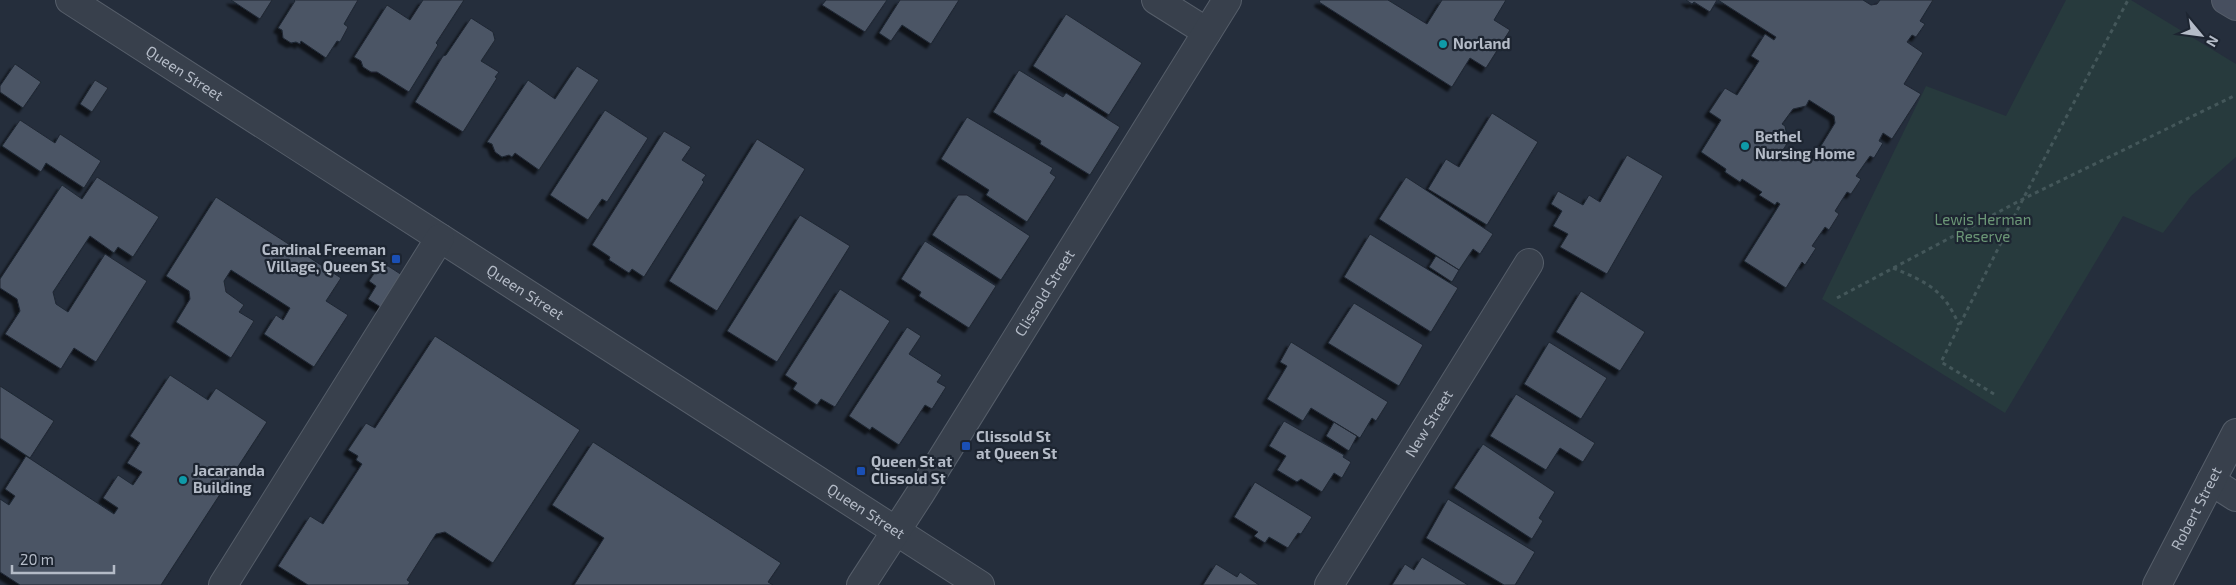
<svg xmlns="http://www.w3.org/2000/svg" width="2236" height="585" font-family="'Exo 2',sans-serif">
<defs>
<filter id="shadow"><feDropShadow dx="-4.5" dy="4.5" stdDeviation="1" flood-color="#0009"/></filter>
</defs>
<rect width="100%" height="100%" fill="#252e3c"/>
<path fill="#273a3d" d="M2066,0H2131L2236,64V157L2191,196L2163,233L2123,216L2005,413L1822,299L1926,86L2006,116Z"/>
<path fill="#4b5565" stroke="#1f2733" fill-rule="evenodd" filter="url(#shadow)" d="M231,0H272L260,19Z
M294,0H358L344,24L348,27L340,42L337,41L326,58L301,41L300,44L296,42L291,43L283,38L282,30L278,28L295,1Z
M423,0H464L436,43L438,45L409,92L377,72H371L363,67L361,61L354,57L387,5L410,20Z
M826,0H887L865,32L822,5Z
M900,0H959L931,44L902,25L891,41L879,33Z
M1320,0H1388L1427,24L1442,0H1506L1494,20L1510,30L1486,68L1470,58L1452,87L1319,2Z
M1686,0H1717L1710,12L1694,2L1692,4Z
M1718,0H1863L1871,5L1877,4L1880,0H1933L1920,21L1925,24L1916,37L1912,35L1907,42L1923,53L1904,84L1921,94L1892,139L1883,133L1879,141L1883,143L1874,158L1870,156L1856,176L1861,179L1851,194L1847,192L1835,211L1839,214L1829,230L1825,227L1812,246L1816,248L1805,265L1802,262L1786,288L1744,261L1780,204L1777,202L1775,205L1759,195L1762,192L1742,179L1740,182L1725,172L1726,169L1701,152L1721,120L1709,112L1725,88L1737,95L1759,61L1751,56L1765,34L1774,40L1776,37ZM1809,100L1834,116L1835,123L1811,162L1804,163L1783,150L1788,142L1785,126L1782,124L1793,109L1806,106Z
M1066,14L1142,63L1109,115L1033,66Z
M471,18L493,32L495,40L481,61L499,72L495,77L497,78L463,132L415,102L443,56L446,55Z
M15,64L41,82L23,108L0,92V86Z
M577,66L599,80L539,170L515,153L512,157L509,155L502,157L495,152L492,144L487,142L528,80L555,99Z
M1019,70L1063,97L1066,93L1120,127L1090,175L1040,144L1041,141L993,112Z
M95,80L108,88L92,112L80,104Z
M605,110L648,138L607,202L602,199L588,220L550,195Z
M1492,113L1538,142L1487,225L1428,189L1446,159L1459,167Z
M967,117L1053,168L1050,173L1056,177L1027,222L986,195L989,190L941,159Z
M20,120L55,143L60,134L101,161L84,188L46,163L41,172L2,146Z
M664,131L691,147L682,160L706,175L702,180L704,182L644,277L632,269L629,273L609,260L610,257L592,245Z
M757,139L805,169L717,311L669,281Z
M1627,155L1663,176L1607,274L1560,247L1568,234L1553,226L1562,211L1551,204L1558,191L1583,205L1589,195L1600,202Z
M97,177L159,217L133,257L118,247L114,253L90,236L53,292L56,304L68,312L105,254L147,281L96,362L74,348L61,369L5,334L20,311L17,299L0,288V279L62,185L82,199Z
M1406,177L1493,234L1480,254L1473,249L1459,270L1379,219Z
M958,195H967L1030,236L1001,280L932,235Z
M216,197L341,278L326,301L348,315L314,367L264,334L276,315L283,320L290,308L231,270L224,281L226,292L244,305L239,312L254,321L231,358L176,322L190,299L189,291L166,276Z
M800,215L850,246L777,362L727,331Z
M1370,234L1458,288L1431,332L1344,277Z
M925,241L996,286L969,328L919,296L921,292L901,279Z
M1436,256L1459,270L1452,282L1429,267Z
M382,262L402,275L382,308L368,299L376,286L369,281Z
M840,289L890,321L835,407L821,399L817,405L793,389L797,383L785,375Z
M1581,291L1645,332L1620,371L1556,332Z
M1354,303L1423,345L1399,386L1328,343Z
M907,327L921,336L909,354L942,375L937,382L946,387L932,409L925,405L899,445L872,427L870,430L849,416Z
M435,336L580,430L493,563L445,532L436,534L407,580L410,582L408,585H308L278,566L310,516L323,524L362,464L356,460L358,456L348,450L366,423L375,428Z
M1291,342L1388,402L1376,421L1372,418L1360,438L1311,408L1303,421L1267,399L1287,366L1280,362Z
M1549,342L1607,378L1581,419L1524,384Z
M170,375L208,400L216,388L267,422L161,585H20L0,572V499L9,505L15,496L5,489L26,456L114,514L118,508L103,498L118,475L133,485L142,472L127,463L140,443L130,436Z
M0,386L54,421L30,458L0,438Z
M1516,394L1595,443L1583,462L1560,448L1546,470L1490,436Z
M1284,421L1344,455L1343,457L1351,462L1342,478L1334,473L1322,492L1301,479L1297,482L1277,470L1286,456L1269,446Z
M1334,422L1357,436L1349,451L1326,436Z
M593,442L781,563L768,582L773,585H574L604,538L552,505Z
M1483,444L1555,492L1539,518L1543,521L1532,539L1454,488Z
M1255,482L1312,517L1301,534L1298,533L1288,548L1269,537L1265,543L1254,536L1258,532L1234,517Z
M1448,499L1535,552L1515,585H1504L1426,538Z
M1422,557L1468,585H1392L1405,564L1414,570Z
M1216,564L1237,577L1240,572L1259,585H1203Z"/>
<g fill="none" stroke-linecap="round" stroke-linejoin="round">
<defs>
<g id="street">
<path id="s1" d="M70,0L980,585"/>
<path d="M1156,0L1207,32"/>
<path d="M2211,481L2236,497"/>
<path d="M223,585L440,238"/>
<path id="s2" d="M861,585L920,494L1227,0"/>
<path id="s3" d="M1329,585L1529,263"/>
<path id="s4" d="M2157,585L2236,433"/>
</g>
<path id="secondary" d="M2226,0L2236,6"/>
</defs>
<use href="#street" stroke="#565e6a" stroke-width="30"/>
<use href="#secondary" stroke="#565e6a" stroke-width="30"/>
<path stroke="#44575a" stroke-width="3" stroke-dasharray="4 4" stroke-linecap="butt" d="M1893,268C1927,282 1944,290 1959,325
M1837,298L2023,199L2236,95
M1994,394L1941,362L2023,199L2128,0"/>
<use href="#street" stroke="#38404c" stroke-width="28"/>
<use href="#secondary" stroke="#474f5f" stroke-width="28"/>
</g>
<g fill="#0f9aa8" stroke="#1d2531" stroke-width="2">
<circle cx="1443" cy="44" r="5"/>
<circle cx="1745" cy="146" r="5"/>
<circle cx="183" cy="480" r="5"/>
</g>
<g fill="#1a4fb4" stroke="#1d2531" stroke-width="2">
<rect x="391" y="254" width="10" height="10" rx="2.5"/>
<rect x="961" y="441" width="10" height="10" rx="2.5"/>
<rect x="856" y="466" width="10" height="10" rx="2.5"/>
</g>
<g text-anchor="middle" stroke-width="4.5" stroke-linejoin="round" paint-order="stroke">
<g font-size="15" font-weight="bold" fill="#b4bbc7" stroke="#1d2531" text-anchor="start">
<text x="1453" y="49">Norland</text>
<text x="1755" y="142">Bethel<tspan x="1755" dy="17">Nursing Home</tspan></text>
<text x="386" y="255" text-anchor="end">Cardinal Freeman<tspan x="386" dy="17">Village, Queen St</tspan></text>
<text x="976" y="442">Clissold St<tspan x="976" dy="17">at Queen St</tspan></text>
<text x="871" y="467">Queen St at<tspan x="871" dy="17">Clissold St</tspan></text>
<text x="193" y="476">Jacaranda<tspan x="193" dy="17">Building</tspan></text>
</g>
<g font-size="15" fill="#b4bbc7" stroke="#1d2531">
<text dy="5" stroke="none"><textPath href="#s1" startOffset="136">Queen Street</textPath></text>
<text dy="5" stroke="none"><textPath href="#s1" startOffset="541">Queen Street</textPath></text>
<text dy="5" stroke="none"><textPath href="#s2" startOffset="345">Clissold Street</textPath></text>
<text dy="5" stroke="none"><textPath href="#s3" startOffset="190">New Street</textPath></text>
<text dy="5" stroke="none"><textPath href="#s4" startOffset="86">Robert Street</textPath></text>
<text dy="5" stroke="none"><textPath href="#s1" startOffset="946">Queen Street</textPath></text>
</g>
<g font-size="15" fill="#6c9777" stroke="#1d2531">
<text x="1983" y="225">Lewis Herman<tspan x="1983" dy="17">Reserve</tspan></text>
</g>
</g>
<g transform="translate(2201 35) rotate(119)" stroke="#1d2531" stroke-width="4" paint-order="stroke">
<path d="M0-4L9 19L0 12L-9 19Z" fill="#b4bbc7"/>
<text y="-8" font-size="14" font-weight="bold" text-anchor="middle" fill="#b4bbc7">N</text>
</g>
<path d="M12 565v8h102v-8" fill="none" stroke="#b4bbc7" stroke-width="2.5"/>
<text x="20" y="565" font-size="15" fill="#b4bbc7" stroke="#1d2531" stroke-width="4" paint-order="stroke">20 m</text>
</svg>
